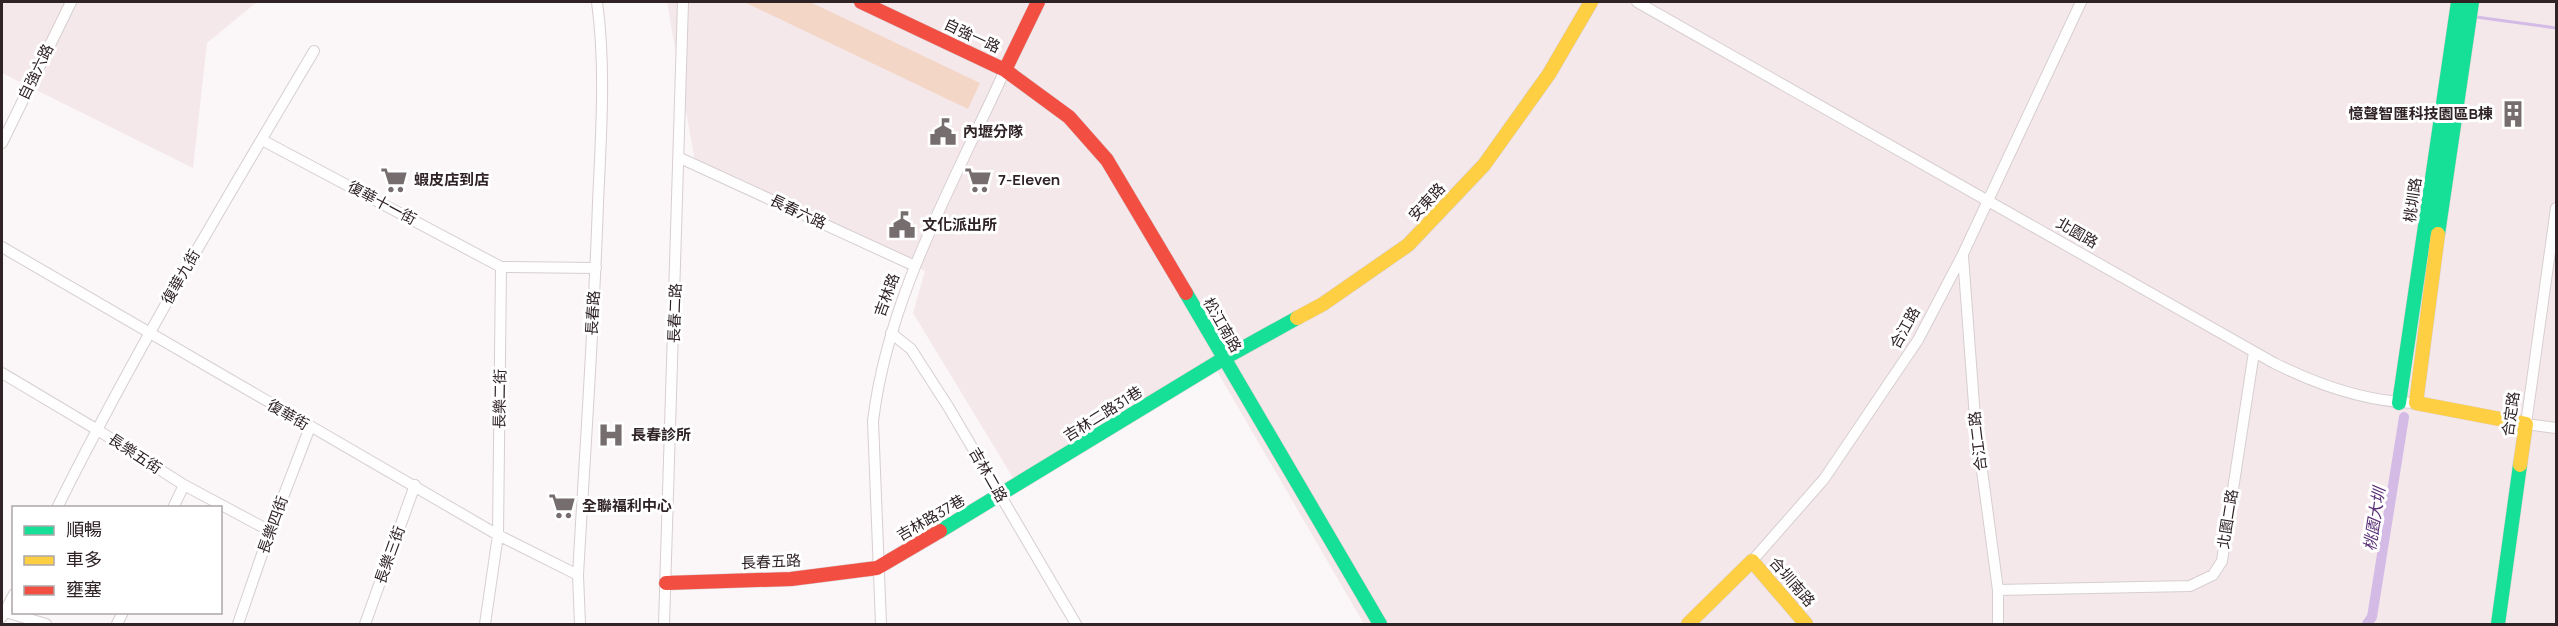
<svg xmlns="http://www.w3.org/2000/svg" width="2558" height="626" font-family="Manrope,'Noto Sans TC',sans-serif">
<rect width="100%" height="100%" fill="#fbf6f7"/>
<path fill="#f4e8eb" d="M2,2H257L207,43L193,168L2,73Z
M667,2H2556V624H1364L1217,371L1018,486L913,313L925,271L695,162Z"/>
<path fill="#f4d6c6" d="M744,2H810L980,83L968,109Z"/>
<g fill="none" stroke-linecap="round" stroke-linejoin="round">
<path stroke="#d3bbe6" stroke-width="3" d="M2476,17L2556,28"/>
<path stroke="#d3bbe6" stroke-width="10" d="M2367,624L2372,617L2404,417"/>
<defs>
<path id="street" d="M1637,2L2274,363C2318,385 2366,402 2416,403
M262,140L501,267
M2,143L71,2
M680,158L915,266
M2556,208L2526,424L2556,428
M2,247L498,535L578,575
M1963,256L1975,418L1998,590V624
M891,333L911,349L949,408L1076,624
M2,373L96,429L184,485L270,531
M57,508C135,351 225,201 314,51
M173,508L184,485
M1752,561L1824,479L1918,340L1962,256L2081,2
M1998,590L2190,586L2213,575L2222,561L2254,352
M2,611L46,624
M2,617L14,594
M117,624L123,612
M238,624L270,531L310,427
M365,624L415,485
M485,624L498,535L501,267L596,268
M580,624L578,575C585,451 594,326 598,202C601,136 606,67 597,2
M664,624L683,2
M881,624L873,421C888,296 954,183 1005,70"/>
<path id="fast" d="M2438,234L2472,2
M1186,293L1380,624
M2399,403L2458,2
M940,531L1223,359L1297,318
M2498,624L2520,465"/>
<path id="slow" d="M2438,234L2416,403L2526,424L2520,465
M1297,318L1323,304L1408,245L1484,165L1549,74L1591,2
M1688,624L1752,561L1806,624"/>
<path id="jam" d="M861,2L1005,70L1069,117L1107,160L1186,293
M1005,70L1038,2
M666,583L791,579L877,568L940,531"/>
</defs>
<use href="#street" stroke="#d7ced0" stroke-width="12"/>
<use href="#fast" stroke="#d7ced0" stroke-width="15"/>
<use href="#slow" stroke="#d7ced0" stroke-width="15"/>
<use href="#jam" stroke="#d7ced0" stroke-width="15"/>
<use href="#street" stroke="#fefefe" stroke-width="10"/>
<use href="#fast" stroke="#16e098" stroke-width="14"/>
<use href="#slow" stroke="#ffcf43" stroke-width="14"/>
<use href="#jam" stroke="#f24e42" stroke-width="14"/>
</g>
<defs>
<symbol id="building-bare" viewBox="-9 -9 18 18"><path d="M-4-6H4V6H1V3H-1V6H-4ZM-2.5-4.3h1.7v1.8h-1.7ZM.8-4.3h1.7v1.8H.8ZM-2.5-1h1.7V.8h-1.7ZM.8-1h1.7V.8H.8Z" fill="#766d6f" stroke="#fff" stroke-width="2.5" paint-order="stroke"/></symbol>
<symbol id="civic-bare" viewBox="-9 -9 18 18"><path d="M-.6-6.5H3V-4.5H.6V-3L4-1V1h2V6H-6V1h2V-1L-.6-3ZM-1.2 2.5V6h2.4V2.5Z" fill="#766d6f" stroke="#fff" stroke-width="2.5" paint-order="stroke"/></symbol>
<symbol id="supermarket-bare" viewBox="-9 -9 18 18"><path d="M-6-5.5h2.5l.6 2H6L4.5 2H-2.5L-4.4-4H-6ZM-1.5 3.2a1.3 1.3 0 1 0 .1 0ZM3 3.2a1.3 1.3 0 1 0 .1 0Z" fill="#766d6f" stroke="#fff" stroke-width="2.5" paint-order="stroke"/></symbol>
<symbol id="hospital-bare" viewBox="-9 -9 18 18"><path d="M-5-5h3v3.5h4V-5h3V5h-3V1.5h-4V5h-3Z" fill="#766d6f" stroke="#fff" stroke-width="2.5" paint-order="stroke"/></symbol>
</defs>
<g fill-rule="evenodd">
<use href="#building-bare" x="2494" y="95" width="38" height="38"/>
<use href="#civic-bare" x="924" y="113" width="38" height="38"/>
<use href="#supermarket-bare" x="375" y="161" width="38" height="38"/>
<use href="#supermarket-bare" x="959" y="161" width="38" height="38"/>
<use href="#civic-bare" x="883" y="206" width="38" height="38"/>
<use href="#hospital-bare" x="592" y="416" width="38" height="38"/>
<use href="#supermarket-bare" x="543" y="487" width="38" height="38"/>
</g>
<g text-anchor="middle" stroke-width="6" stroke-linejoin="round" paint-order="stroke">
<g font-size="15" fill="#2f2326" stroke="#fff">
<text transform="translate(972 36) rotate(25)" y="5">自強一路</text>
<text transform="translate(36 72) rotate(-64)" y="5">自強六路</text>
<text transform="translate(2413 200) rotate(-82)" y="5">桃圳路</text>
<text transform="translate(1427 202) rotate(-47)" y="5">安東路</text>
<text transform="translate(382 203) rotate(28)" y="5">復華十一街</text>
<text transform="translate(798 212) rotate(25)" y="5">長春六路</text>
<text transform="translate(2077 233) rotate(30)" y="5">北園路</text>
<text transform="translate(181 277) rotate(-60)" y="5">復華九街</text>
<text transform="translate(887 295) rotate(-70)" y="5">吉林路</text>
<text transform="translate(593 313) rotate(-87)" y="5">長春路</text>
<text transform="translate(675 313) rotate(-88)" y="5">長春二路</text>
<text transform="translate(1222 325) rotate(60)" y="5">松江南路</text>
<text transform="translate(1905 328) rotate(-61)" y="5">合江路</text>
<text transform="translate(500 399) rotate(-89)" y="5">長樂二街</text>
<text transform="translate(1103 414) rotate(-32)" y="5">吉林二路31巷</text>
<text transform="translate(2511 414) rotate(-82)" y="5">合定路</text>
<text transform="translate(288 415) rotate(30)" y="5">復華街</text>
<text transform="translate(1978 441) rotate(-97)" y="5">合江二路</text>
<text transform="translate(135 454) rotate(33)" y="5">長樂五街</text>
<text transform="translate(988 475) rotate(60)" y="5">吉林二路</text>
<text transform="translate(931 518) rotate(-30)" y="5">吉林路37巷</text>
<text transform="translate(2228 519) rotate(-81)" y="5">北園二路</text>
<text transform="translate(273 525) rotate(-70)" y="5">長樂四街</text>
<text transform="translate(390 555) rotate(-70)" y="5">長樂三街</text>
<text transform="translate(771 562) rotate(-3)" y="5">長春五路</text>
<text transform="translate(1792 582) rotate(49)" y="5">合圳南路</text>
</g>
<g font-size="15" font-weight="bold" fill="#2f2326" stroke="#fff" text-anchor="start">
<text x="2493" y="119" text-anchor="end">憶聲智匯科技園區B棟</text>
<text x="963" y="137">內壢分隊</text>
<text x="414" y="185">蝦皮店到店</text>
<text x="998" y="185">7-Eleven</text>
<text x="922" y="230">文化派出所</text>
<text x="631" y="440">長春診所</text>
<text x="582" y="511">全聯福利中心</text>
</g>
<g font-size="16" font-style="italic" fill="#5a3178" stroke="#fff">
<text transform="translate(2374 519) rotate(-81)" y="6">桃園大圳</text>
</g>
</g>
<rect width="2558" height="626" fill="none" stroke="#2f2326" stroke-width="6"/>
<rect x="12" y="506" width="210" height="108" fill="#ffffff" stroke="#aca7a8" stroke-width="1.5"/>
<rect x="24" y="526" width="30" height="9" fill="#16e098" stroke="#aca7a8" stroke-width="1.5"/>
<text x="66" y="536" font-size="18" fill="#2f2326">順暢</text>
<rect x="24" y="556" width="30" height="9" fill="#ffcf43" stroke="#aca7a8" stroke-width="1.5"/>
<text x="66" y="566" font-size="18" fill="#2f2326">車多</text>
<rect x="24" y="586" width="30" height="9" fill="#f24e42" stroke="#aca7a8" stroke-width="1.5"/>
<text x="66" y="596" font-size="18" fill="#2f2326">壅塞</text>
</svg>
